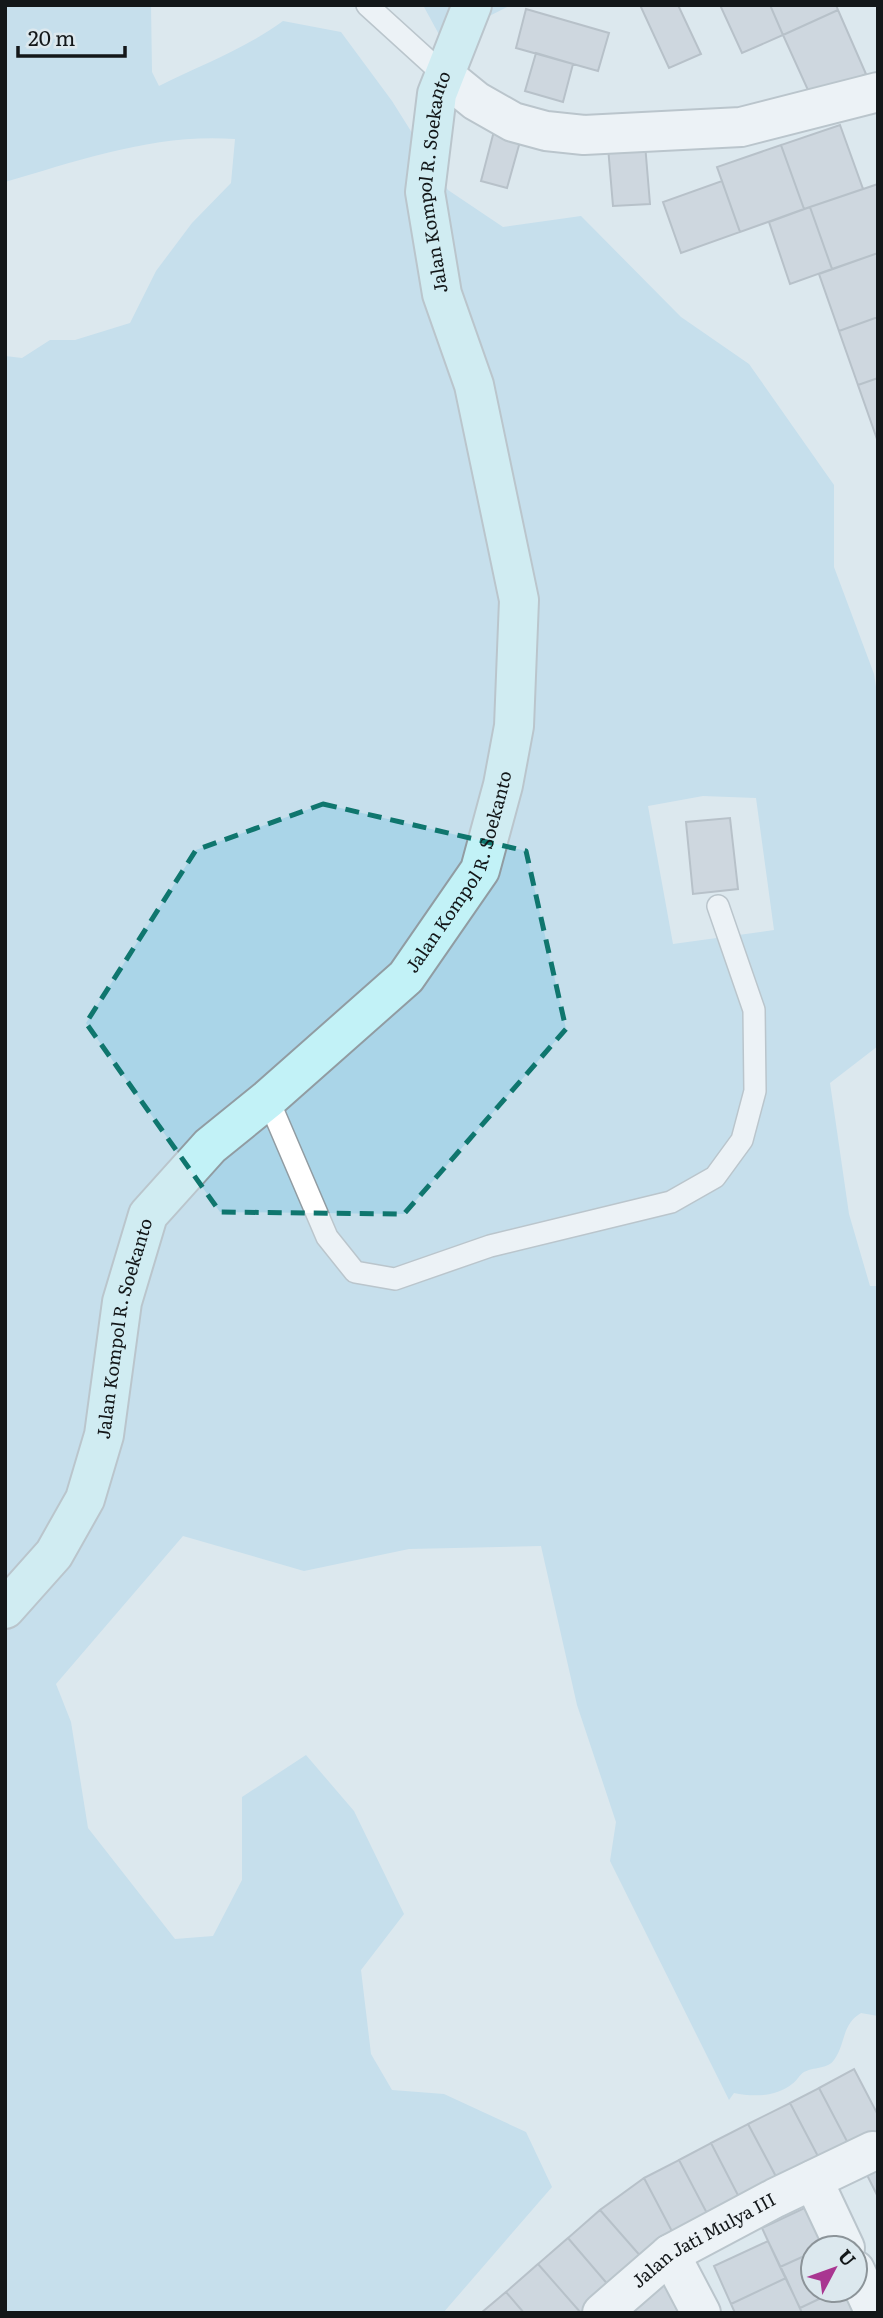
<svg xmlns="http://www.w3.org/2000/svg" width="883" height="2318" font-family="Literata,serif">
<rect width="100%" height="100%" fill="#dce8ee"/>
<path fill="#aad5e8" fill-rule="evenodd" d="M5,5H151L152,72L159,86C201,65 245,49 283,21L341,32L392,101L448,190L503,227L581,216L681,317L749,364L834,485V567L874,674L878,700V1046L830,1083L849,1214L870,1286H878V2016L861,2013C841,2025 846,2044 834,2060C828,2069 813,2067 804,2072C799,2075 797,2081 792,2084C776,2097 753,2097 734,2093L729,2100L610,1861L616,1822L577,1705L541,1546L409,1549L304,1571L183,1536L56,1684L71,1722L88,1828L175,1939L213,1936L242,1880V1797L306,1755L354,1811L404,1914L361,1970L371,2054L392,2090L444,2094L526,2132L552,2187L443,2313H5V356L22,358L50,340H75L130,323L156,271L192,223L231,183L235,139C156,133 80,160 5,182ZM703,796L756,798L774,930L673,944L648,806Z
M423,5H511L442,40Z"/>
<path fill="#bcc4cd" stroke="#8b939b" stroke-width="2" d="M640,5H678L701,54L669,68Z
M720,5H770L783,35L742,53Z
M770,5H836L838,10L783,35Z
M526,9L609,33L598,71L516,48Z
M838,10L866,74L812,99L783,35Z
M536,53L573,64L563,102L525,91Z
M840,125L863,189L804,209L781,145Z
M494,131L521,138L507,188L481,181Z
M645,144L650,204L613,206L608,147Z
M781,145L804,209L740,232L717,167Z
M722,181L740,232L681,253L663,202Z
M878,184V253L832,269L810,207Z
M810,207L832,269L790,284L769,222Z
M878,253V317L839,331L819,274Z
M878,317V378L858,385L839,331Z
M878,378V442L858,385Z
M730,818L738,889L693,894L686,822Z
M854,2069L878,2115V2133L850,2147L819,2088Z
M819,2088L850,2147L821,2162L790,2103Z
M790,2103L821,2162L780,2184L748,2124Z
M748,2124L780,2184L742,2203L711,2143Z
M711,2143L742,2203L710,2219L679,2160Z
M679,2160L710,2219L675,2237L644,2178Z
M878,2165V2197L865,2171Z
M644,2178L675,2237L643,2259L600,2210Z
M813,2204L831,2244L813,2248V2252L780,2267L762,2228Z
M600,2210L643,2259L610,2287L568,2238Z
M568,2238L610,2287L581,2313L538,2264Z
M768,2241L786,2278L731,2304L714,2266Z
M813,2252V2290H838L800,2308L780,2267Z
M538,2264L581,2313H524L506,2292Z
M786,2278L802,2313H735L731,2304Z
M665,2283L689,2313H630Z
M838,2290H853L864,2313H802L800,2308Z
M506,2292L524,2313H481Z"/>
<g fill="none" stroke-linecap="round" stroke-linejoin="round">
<defs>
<path id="service" d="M367,5L444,75
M268,1099L327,1237L355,1272L395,1279L490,1246L671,1202L715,1177L742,1140L755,1091L754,1010L718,906"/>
<g id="minor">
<path d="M444,75L476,101L513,122L546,131L584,135L741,127L878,92"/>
<path d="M813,2180L845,2248"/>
<path d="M670,2254L701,2313"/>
<path d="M855,2270L875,2313"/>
<path id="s1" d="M602,2313L670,2254L775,2198L873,2151"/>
</g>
<g id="secondary">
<path id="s2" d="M5,1609L54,1554L85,1499L104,1435L122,1302L148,1215L210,1146L268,1099L406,977L480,870L503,785L514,726L519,600L474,385L442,294L425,192L437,94L472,5"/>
</g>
</defs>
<use href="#service" stroke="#919ca2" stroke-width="24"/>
<use href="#minor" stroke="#919ca2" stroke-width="42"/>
<use href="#secondary" stroke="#919ca2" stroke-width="42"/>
<use href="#service" stroke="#fff" stroke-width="21"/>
<use href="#minor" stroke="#fff" stroke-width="38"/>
<use href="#secondary" stroke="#c2f2f7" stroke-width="38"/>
</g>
<path d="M0 0H883V2318H0ZM323,804L526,851L566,1029L404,1214L220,1212L86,1023L196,850Z" fill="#dce8ee" fill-opacity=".55" fill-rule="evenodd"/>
<path fill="none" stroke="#0f766e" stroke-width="5" stroke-dasharray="14 9" stroke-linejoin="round" d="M323,804L526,851L566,1029L404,1214L220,1212L86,1023L196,850Z"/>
<g text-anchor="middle" stroke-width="5" stroke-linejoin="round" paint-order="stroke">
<g font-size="18" fill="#131719" stroke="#dce8ee">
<text dy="6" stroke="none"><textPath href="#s2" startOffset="1614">Jalan Kompol R. Soekanto</textPath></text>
<text dy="6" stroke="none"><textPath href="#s2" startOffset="900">Jalan Kompol R. Soekanto</textPath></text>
<text dy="6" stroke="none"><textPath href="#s2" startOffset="312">Jalan Kompol R. Soekanto</textPath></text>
<text dy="6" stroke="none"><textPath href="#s1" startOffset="126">Jalan Jati Mulya III</textPath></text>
</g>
</g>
<rect width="883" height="2318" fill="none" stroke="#131719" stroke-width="14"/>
<g transform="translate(834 2269) rotate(49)"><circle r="33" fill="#dce8ee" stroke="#8c9499" stroke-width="2"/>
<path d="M0-5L12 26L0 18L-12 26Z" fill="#a93691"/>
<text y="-10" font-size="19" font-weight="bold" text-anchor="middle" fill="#131719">U</text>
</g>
<path d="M18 46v10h107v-10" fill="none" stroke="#131719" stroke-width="3.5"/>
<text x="28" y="46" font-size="21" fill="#131719" stroke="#dce8ee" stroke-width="5" paint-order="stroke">20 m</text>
</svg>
